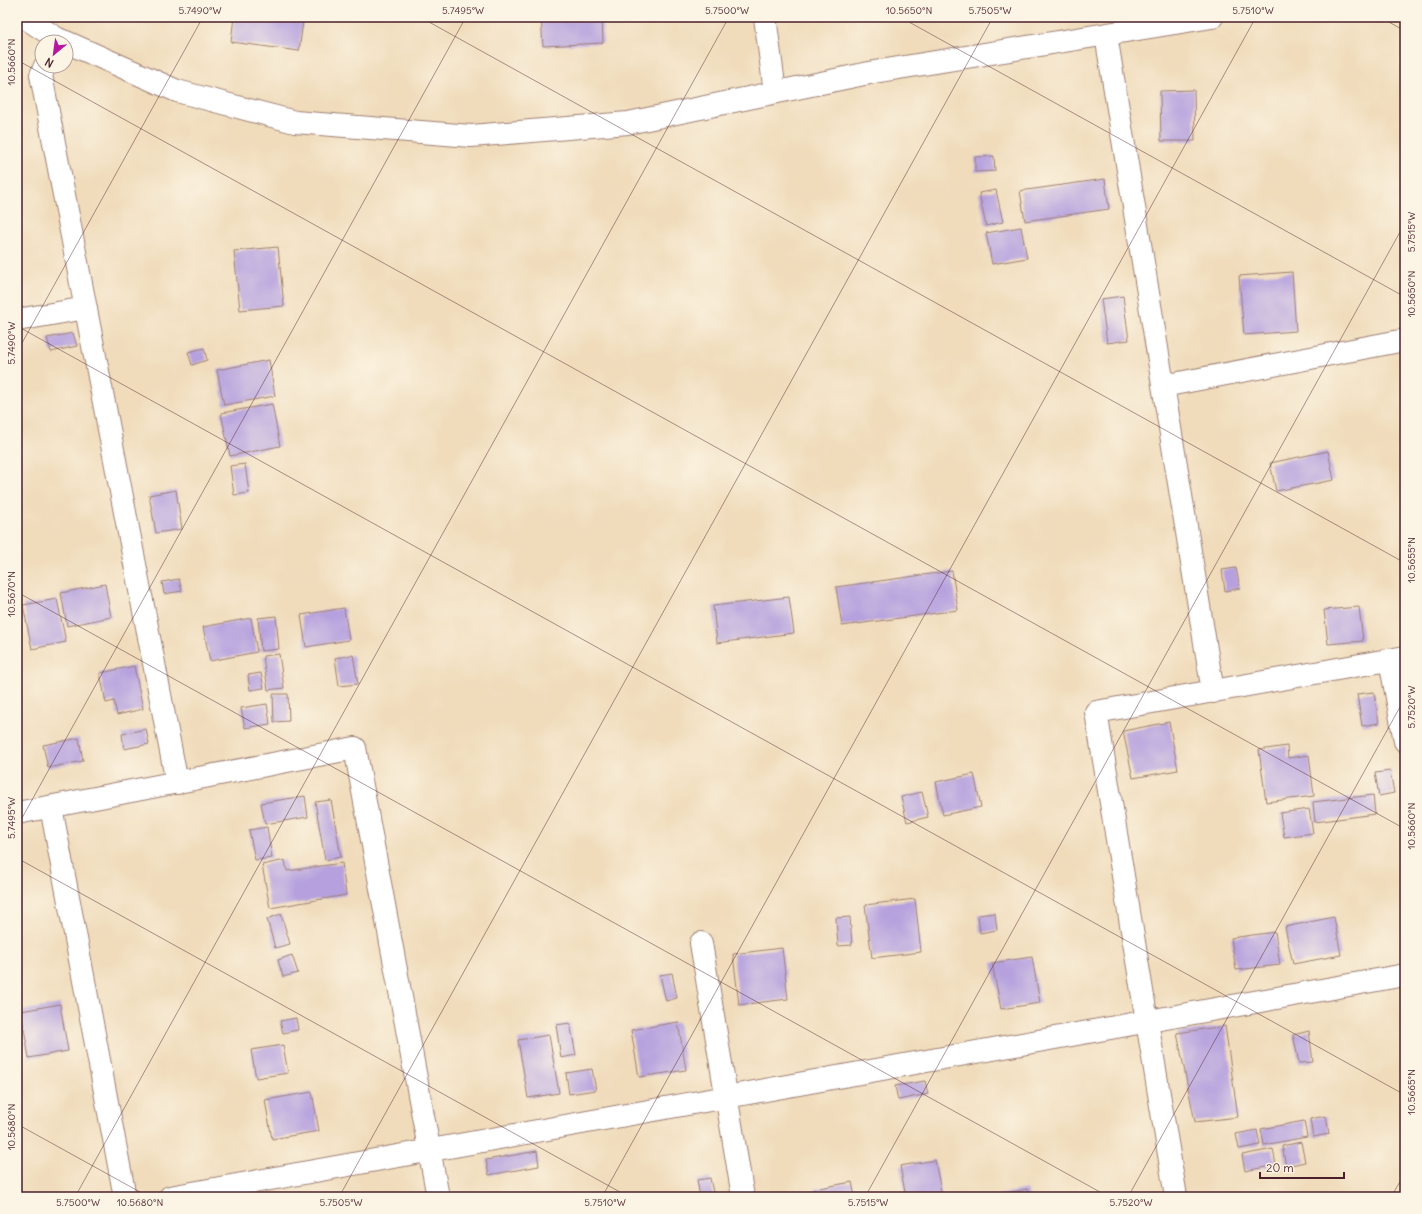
<svg xmlns="http://www.w3.org/2000/svg" width="1422" height="1214" font-family="Delius,sans-serif">
<rect width="100%" height="100%" fill="#fcf5e5"/>
<filter id="ink" filterUnits="userSpaceOnUse"><feTurbulence type="fractalNoise" baseFrequency=".025" numOctaves="2"/><feDisplacementMap in="SourceGraphic" scale="8" xChannelSelector="R" yChannelSelector="G"/><feConvolveMatrix kernelMatrix="1 2 1 2 8 2 1 2 1" color-interpolation-filters="sRGB"/></filter>
<filter id="wash" filterUnits="userSpaceOnUse"><feTurbulence type="fractalNoise" baseFrequency=".012" numOctaves="4" result="noise"/><feDisplacementMap in="SourceGraphic" scale="16" xChannelSelector="R" yChannelSelector="G"/><feGaussianBlur stdDeviation="0.9" result="paint"/><feColorMatrix in="noise" values="0 0 0 0 0 0 0 0 0 0 0 0 0 0 0 0 0 1.4 0 .05"/><feComposite in="paint" operator="in"/></filter>
<g filter="url(#wash)">
<rect width="100%" height="100%" fill="#f0dcbb"/>
<g id="blocks">
<path fill="#b6a1de" d="M234,17H275L303,21L299,51L231,42Z
M541,17H602L603,43L543,46Z
M1194,90L1195,141H1161L1160,91Z
M994,156L995,171L975,172V157Z
M1105,179L1109,209L1025,221L1020,191Z
M996,190L1003,222L986,226L979,193Z
M1021,227L1027,258L992,264L986,233Z
M278,247L284,306L240,310L234,251Z
M1292,272L1296,331L1244,335L1239,276Z
M1123,296L1129,340L1107,343L1101,299Z
M73,333L77,346L51,352L47,338Z
M204,348L207,360L192,365L188,352Z
M269,360L275,396L224,405L217,370Z
M272,404L280,446L230,456L221,413Z
M1328,451L1334,480L1276,491L1270,463Z
M245,464L249,493L234,495L230,466Z
M176,490L182,529L156,533L149,495Z
M1236,568L1240,588L1225,591L1222,570Z
M952,571L958,610L842,626L836,587Z
M179,579L182,591L164,594L162,582Z
M105,584L111,617L67,626L61,593Z
M789,597L794,633L717,643L713,606Z
M57,599L66,642L32,649L23,605Z
M1359,607L1363,641L1328,644L1324,610Z
M344,608L349,640L306,647L301,615Z
M276,616L279,649L261,651L258,618Z
M251,618L257,652L210,661L203,627Z
M279,654L284,688L268,690L263,656Z
M353,655L358,684L339,686L335,658Z
M134,666L143,709L117,715L114,701L106,703L100,673Z
M261,673L264,688L250,690L248,675Z
M1374,692L1379,723L1362,726L1357,694Z
M273,694H288L289,721L274,722Z
M267,704L270,724L245,728L241,708Z
M1169,722L1178,770L1133,778L1123,731Z
M146,729L149,744L124,749L122,734Z
M79,738L83,761L48,768L43,745Z
M1287,746L1288,758L1309,755L1314,796L1266,802L1259,750Z
M1390,771L1394,793L1379,796L1375,773Z
M974,774L981,807L943,815L936,782Z
M922,792L928,817L907,822L901,797Z
M1373,795L1375,814L1315,822L1313,802Z
M305,796L308,817L265,824L261,803Z
M331,800L341,857L325,860L315,802Z
M1309,809L1313,833L1284,837L1280,813Z
M267,827L272,858L255,860L249,830Z
M285,860L287,871L342,863L346,895L270,908L262,865Z
M915,899L921,952L872,958L865,905Z
M995,913L997,930L980,933L978,915Z
M281,914L290,944L275,948L267,919Z
M850,917L852,945L838,946L836,918Z
M1334,917L1341,955L1293,964L1285,927Z
M1275,932L1280,965L1236,970L1231,938Z
M782,948L788,999L739,1005L733,954Z
M292,955L298,973L283,977L278,960Z
M1032,957L1040,1003L1001,1009L992,963Z
M672,973L677,998L666,1001L660,975Z
M60,1004L68,1051L29,1058L21,1011Z
M296,1018L298,1030L283,1033L280,1021Z
M678,1022L686,1070L639,1077L631,1030Z
M570,1023L576,1055L561,1058L556,1025Z
M1225,1026L1238,1117L1195,1122L1177,1033Z
M1309,1031L1313,1062L1299,1063L1293,1035Z
M549,1035L559,1093L528,1098L518,1040Z
M283,1045L288,1073L256,1078L251,1050Z
M592,1069L596,1090L569,1094L566,1073Z
M925,1081L928,1094L898,1100L895,1086Z
M312,1092L319,1131L272,1139L265,1100Z
M1326,1116L1329,1134L1313,1137L1310,1119Z
M1304,1121L1307,1137L1264,1145L1261,1129Z
M1257,1130L1260,1145L1239,1149L1236,1134Z
M1301,1142L1305,1162L1286,1166L1282,1146Z
M1273,1149L1276,1165L1245,1171L1242,1155Z
M537,1151L539,1166L489,1175L486,1160Z
M935,1160L942,1197H906L900,1166Z
M710,1178L714,1197H700L697,1180Z
M852,1182L855,1197H816L814,1189Z
M1027,1189L1029,1197H998V1195Z"/>
</g>
</g>
<g filter="url(#ink)">
<use href="#blocks" fill-opacity="0" stroke="#9d7e73" stroke-width="1"/>
<g fill="none" stroke-linecap="round" stroke-linejoin="round">
<defs>
<path id="minor" d="M765,17L775,92
M1106,35L1213,692
M45,66L41,75L177,783
M17,320L86,308
M1163,386L1405,340
M1390,660L1405,741
M51,807L125,1197
M17,813L355,748L438,1197
M701,943L743,1197
M170,1197L1405,975
M1176,1197L1096,712L1405,657"/>
<path id="secondary" d="M24,17L56,38L65,42
M66,42L177,91L295,122L471,136L628,123L874,72L1212,17"/>
</defs>
<use href="#minor" stroke="#9d7e73" stroke-width="24"/>
<use href="#secondary" stroke="#9d7e73" stroke-width="24"/>
<use href="#minor" stroke="#fff" stroke-width="22"/>
<use href="#secondary" stroke="#fff" stroke-width="22"/>
</g>
</g>
<path fill="none" stroke="#4a1f2b" stroke-width="1" stroke-opacity="0.45" d="M420,17L1405,563M900,17L1405,297M1380,17L1405,31M17,60L1405,829M17,326L1405,1095M17,352L203,17M17,592L1109,1197M17,827L466,17M17,858L629,1197M17,1124L149,1197M75,1197L729,17M339,1197L993,17M602,1197L1256,17M865,1197L1405,223M1128,1197L1405,698M1391,1197L1405,1173"/>
<rect width="1422" height="1214" fill="none" stroke="#fcf5e5" stroke-width="44"/>
<g transform="translate(54 54) rotate(209)"><circle r="19" fill="#fcf5e5" stroke="#b59f9b"/>
<path d="M0-3L7 15L0 10L-7 15Z" fill="#b5179e"/>
<text y="-6" font-size="11" font-weight="bold" text-anchor="middle" fill="#4a1f2b">N</text>
</g>
<path d="M1260 1172v6h84v-6" fill="none" stroke="#4a1f2b" stroke-width="2"/>
<text x="1266" y="1172" font-size="12" fill="#4a1f2b" stroke="#fcf5e5" stroke-width="3" paint-order="stroke">20 m</text>
<rect x="22" y="22" width="1378" height="1170" fill="none" stroke="#4a1f2b" stroke-width="1.5"/>
<g font-size="10" text-anchor="middle" fill="#4a1f2b">
<text x="200" y="14">5.7490°W</text>
<text x="463" y="14">5.7495°W</text>
<text x="727" y="14">5.7500°W</text>
<text x="909" y="14">10.5650°N</text>
<text x="990" y="14">5.7505°W</text>
<text x="1253" y="14">5.7510°W</text>
<text transform="translate(11 62) rotate(-90)" y="4">10.5660°N</text>
<text transform="translate(1411 232) rotate(-90)" y="4">5.7515°W</text>
<text transform="translate(1411 294) rotate(-90)" y="4">10.5650°N</text>
<text transform="translate(11 343) rotate(-90)" y="4">5.7490°W</text>
<text transform="translate(1411 560) rotate(-90)" y="4">10.5655°N</text>
<text transform="translate(11 594) rotate(-90)" y="4">10.5670°N</text>
<text transform="translate(1411 707) rotate(-90)" y="4">5.7520°W</text>
<text transform="translate(11 818) rotate(-90)" y="4">5.7495°W</text>
<text transform="translate(1411 826) rotate(-90)" y="4">10.5660°N</text>
<text transform="translate(1411 1092) rotate(-90)" y="4">10.5665°N</text>
<text transform="translate(11 1127) rotate(-90)" y="4">10.5680°N</text>
<text x="78" y="1206">5.7500°W</text>
<text x="140" y="1206">10.5680°N</text>
<text x="341" y="1206">5.7505°W</text>
<text x="605" y="1206">5.7510°W</text>
<text x="868" y="1206">5.7515°W</text>
<text x="1131" y="1206">5.7520°W</text>
</g>
</svg>
